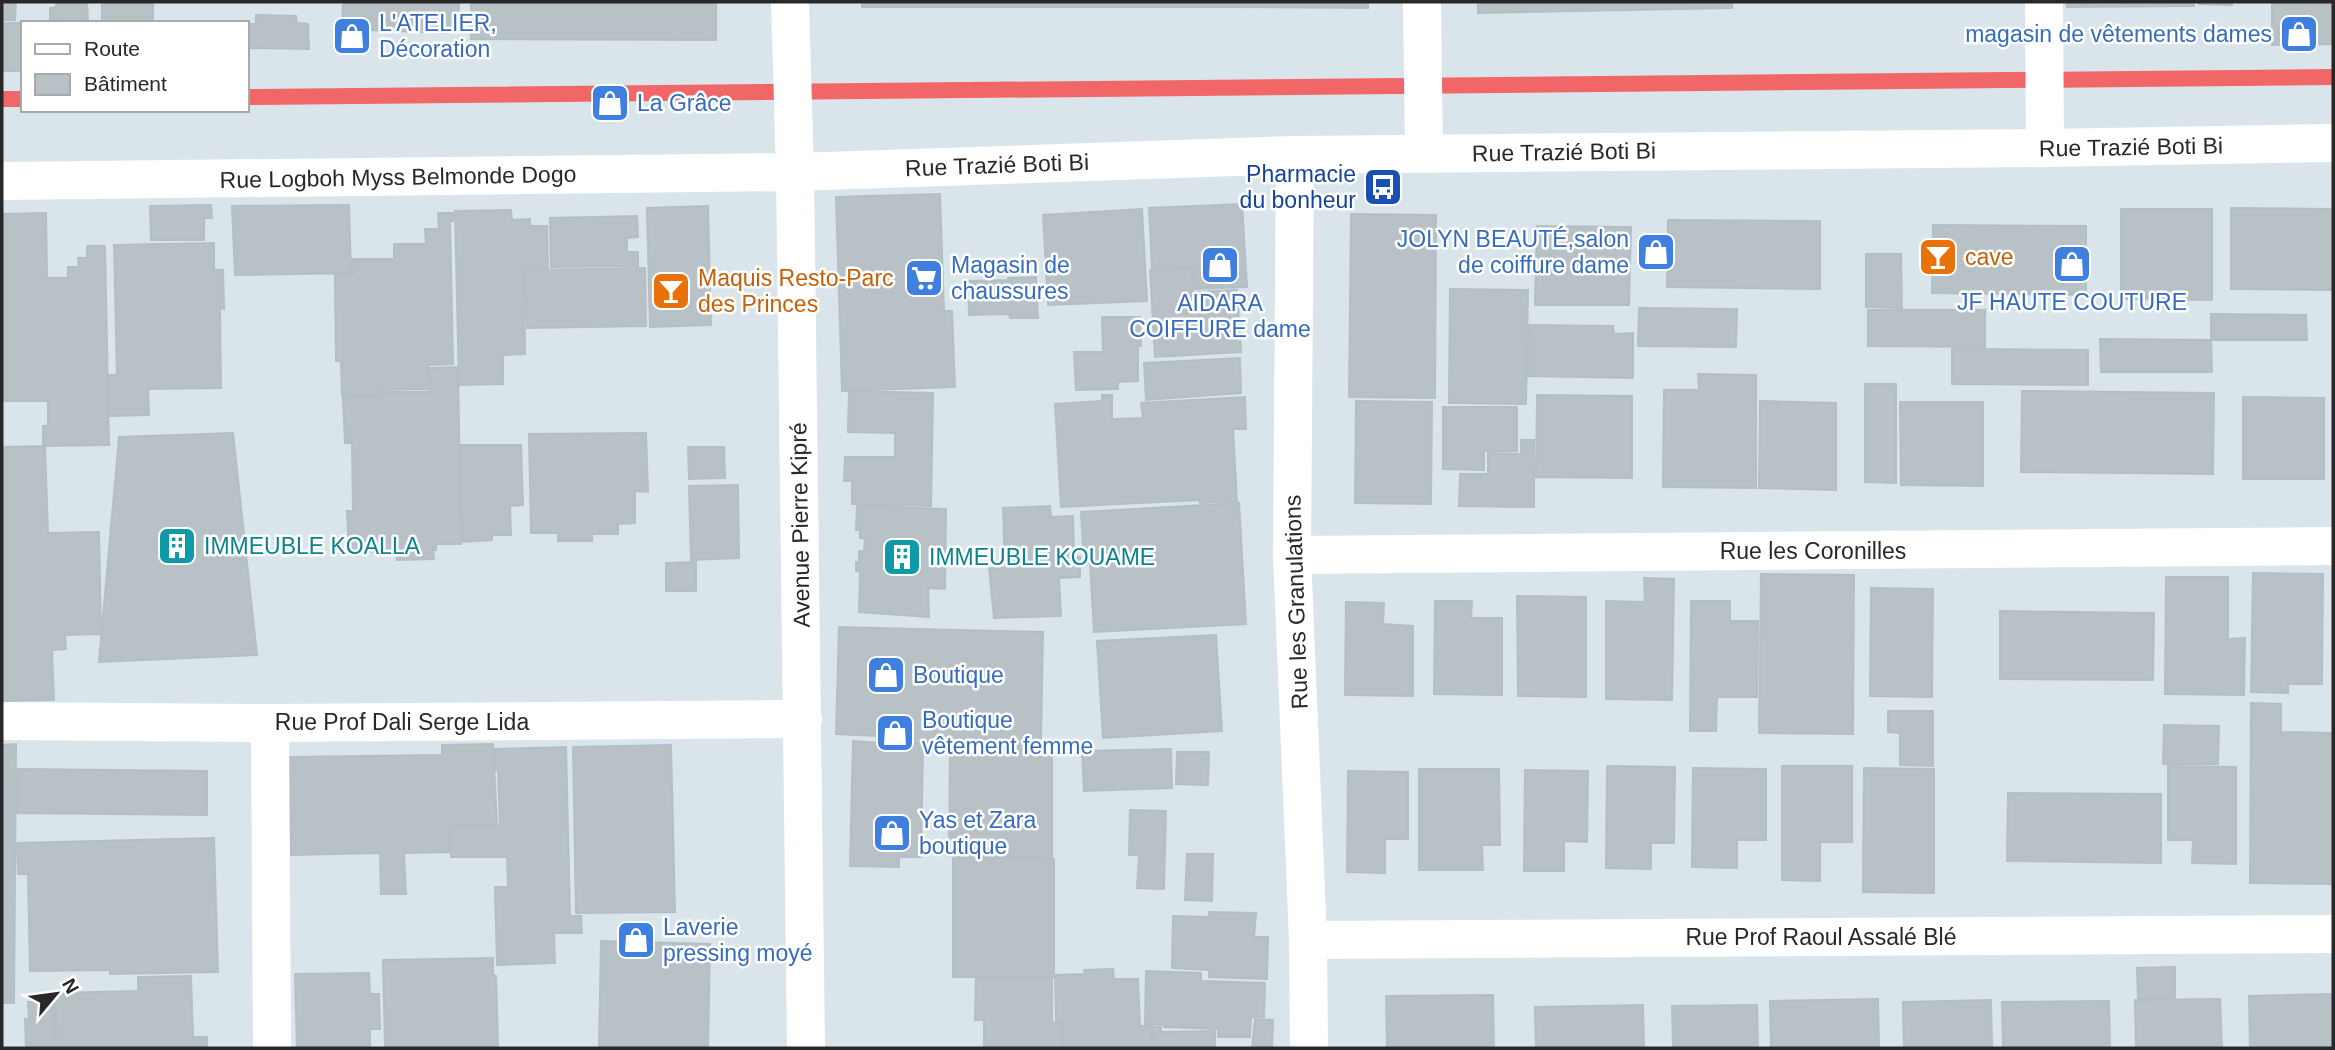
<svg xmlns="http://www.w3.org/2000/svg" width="2335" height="1050" font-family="Arial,sans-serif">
<rect width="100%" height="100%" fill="#d9e5eb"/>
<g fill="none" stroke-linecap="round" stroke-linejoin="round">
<path stroke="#f16767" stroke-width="16" d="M247,97L2333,77
M2,99H23"/>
</g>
<path fill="#b8c1c6" stroke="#b3bfc6" stroke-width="2" d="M2,2H16L15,20H2Z
M56,2H87L88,21L50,19V8L56,7Z
M102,2H153V23H102Z
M343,2H459L458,28H447V33L342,29Z
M471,2H716V40L471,39Z
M862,2H1052V7H862Z
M1052,2H1234V7H1052Z
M1234,2H1368V8L1234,7Z
M1478,2H1732V8L1478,13Z
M2067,2H2194V6L2067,7Z
M2199,2H2232V5L2199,4Z
M2272,2H2333V44L2272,45Z
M256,15L296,16L297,23L308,24L309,49L247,48V24H256Z
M78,22L23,23V71H2V23Z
M940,194L944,311H952L955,387L842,391L836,197Z
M1242,204L1247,287L1195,289L1194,267L1152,269L1149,208Z
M211,205L212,218H204V240H151L150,206Z
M349,205L351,273L235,275L232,206Z
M708,206L711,325L650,327L647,208Z
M2231,208L2333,209V290L2231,289Z
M1142,209L1147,301L1048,305L1043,215Z
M2121,209H2212V300L2121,299Z
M511,210L512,220L530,219V226H547L548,268H524L525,354L503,355V384L459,385L455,211Z
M46,213L47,278H68V267H79L78,258H87V246H105L109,445L43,446V426H48V401H2V214Z
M438,213H453V221H450L453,364L428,365L429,389L374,390L375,395L342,396L341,361H336L335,275H353L352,259H394V244H426L425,229H439Z
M1351,214L1436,215L1435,398L1349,397Z
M637,216L638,237L627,238V252H638V266L551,267L550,218Z
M1668,220L1820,221V289L1667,287Z
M1933,225L2086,226V295L1932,293Z
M1537,226L1631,227L1629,305H1535Z
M214,243V270H223L224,309L220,308L221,388L148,389L149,415L110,416L109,375H117L114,245Z
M1866,254H1901L1902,308L1866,307Z
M645,268L646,326L527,328L526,270Z
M1192,269L1193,292L1237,290L1241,352L1155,357L1150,270Z
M1036,277L1038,318H1010L1009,314L969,315L968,281L1008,280V278Z
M1450,289L1528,290L1526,404L1449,403Z
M1639,308L1737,309L1736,347L1638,346Z
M1868,310H1985V347L1868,346Z
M2211,314L2306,315L2307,340H2211Z
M1102,317H1140L1141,346H1138V381L1118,382V389L1076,390L1074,352H1103Z
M1529,325L1613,326L1614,334L1633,333V378L1528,376Z
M2100,339L2211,340L2212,372H2101Z
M1952,349L2088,350V385L1952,384Z
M1240,358L1241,393L1146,400L1144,363Z
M458,367L461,544H436V550L433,549L434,559L397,560L396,551L349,552L347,511H353L352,443H345L343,398L377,397V392H430V368Z
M1698,374L1756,375V488L1663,487L1664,390H1699Z
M1865,384H1896V483L1865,482Z
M849,391L933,393L931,506L852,504V481H844L845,457H895V433L848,432Z
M2022,391L2214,393L2213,474L2021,472Z
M1102,395H1112V419L1143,418L1141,403L1245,397L1246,429H1233L1237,501L1200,503L1199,500L1061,507L1055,404L1102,401Z
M1537,395L1632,396V478L1536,477Z
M2243,397L2324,398V479H2243Z
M1356,401L1432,402L1431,504L1355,503Z
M1760,401L1836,403V490L1759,488Z
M1900,402H1983V486L1901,485Z
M1443,407H1517V451H1484V470L1443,469Z
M233,433L257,655L99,662L119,437Z
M646,433L648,492L635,491V523L618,524V534H592V541H558V533H531L529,434Z
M1521,440H1534V507L1459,506L1460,474H1488V453L1521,454Z
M460,445H521L523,505L510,506L511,535H492V540L463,542Z
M43,446L45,448L48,533L99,532L101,634L65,635L66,649L52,650L54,700L2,701V447Z
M688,447H724L725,478L689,479Z
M738,485L739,558L691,560L689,486Z
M1239,503L1246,624L1094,632L1090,563L1084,564L1081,512Z
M857,506L946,509L945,589L928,588L929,617L859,612L860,572L856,571V562H859V551L864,552L865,539L860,538V530H856Z
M1050,506L1051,517L1073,516L1074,557H1080V577L1059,578L1061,616L994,618L989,568H1005L1003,508Z
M696,562V591H666V563Z
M2253,573L2323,574L2322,684H2288V693L2251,692Z
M1761,574L1854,575L1853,734L1759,733Z
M2166,577H2228V639L2245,638L2244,695L2165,694Z
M1644,578L1674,579L1672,700L1606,699V601L1645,602Z
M1871,588L1933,589L1932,697L1870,696Z
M1517,596L1586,597V697L1518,696Z
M1435,601H1472L1471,618H1502V695L1434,694Z
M1691,601H1730V621H1758L1757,697H1717L1716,731H1690Z
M1346,602L1384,603L1383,624L1413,626V696L1345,695Z
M2000,611L2154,613L2153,680L2000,679Z
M839,627L1043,632L1041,741L943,738V744H902V737L836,734Z
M1216,635L1222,731L1103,738L1097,641Z
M2251,703L2281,704V732L2333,733V884L2250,883Z
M1888,711H1933V766L1900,765V733L1888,732Z
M2164,725L2219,726L2218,764H2163Z
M853,741L923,746L921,857H899V867L850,866Z
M950,743H1052V858L949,856Z
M16,744L14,1003H2V745Z
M493,744L497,825L449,826L450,852L404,853L406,894H381L380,853L291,855L289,757L442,755V745Z
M671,745L675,912L576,913L573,747Z
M566,747L570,916H581L582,933H554L555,963L497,965L495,887H508L507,857H451V827L500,826L498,770H495V749Z
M1171,749L1172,788L1084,791L1082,751Z
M1177,752H1209L1208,785L1176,784Z
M1607,766L1675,767L1674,843H1651V869L1606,868Z
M1782,766H1852V842H1820V881L1782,880Z
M2168,766L2236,767V864L2192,863L2193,840H2168Z
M1693,768L1766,769V840H1737V868L1692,867Z
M1864,768L1934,769V893L1863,892Z
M17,769L207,771V815L17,813Z
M1419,769H1499L1500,845H1482L1483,870H1419Z
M1525,770L1588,771L1587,842L1564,841V871H1524Z
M1348,771L1408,772V839H1385V873L1347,872Z
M2008,793L2161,794V863L2007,861Z
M1130,810L1166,811L1164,889L1137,888L1139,855H1129Z
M214,838L218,972L110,974V970L30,971L28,874H18L17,843Z
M1187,854H1213L1212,901L1185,900Z
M953,858L1054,859V977H953Z
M1209,912L1256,913L1254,937H1268L1267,979L1209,977V970L1172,968L1173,916L1209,917Z
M601,941L710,944L708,1048L599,1047Z
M493,958V975L496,976L498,1046H495V1048H385L383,960Z
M2175,967V998L2138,999L2137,968Z
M1113,969L1114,979H1138L1140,1026H1152V1048H1063V1022H1056L1055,975L1085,974L1084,970Z
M1146,971L1201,973V981L1265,983L1264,1017H1251L1250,1037H1218V1029L1164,1027V1025L1145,1024Z
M369,973L370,994H379L380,1029H370V1048H297L295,974Z
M191,976L193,1037H207V1048H57L55,993L138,991V977Z
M976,978L1052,979V1023H1061V1048H984V1020H975Z
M2331,994L2333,1048H2250L2249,996Z
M1493,995L1494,1048H1387L1386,996Z
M1878,999L1879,1048H1771L1770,1001Z
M2220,999L2222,1048H2136L2135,1000Z
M1991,1000L1992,1048H1904L1903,1002Z
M2109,1001L2110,1048H2003L2002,1002Z
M28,1002H54L55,1048H26L25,1019H29Z
M1643,1005L1644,1048H1536L1535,1007Z
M1757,1005L1758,1048H1673L1672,1006Z
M1255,1019L1273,1020L1272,1048H1252Z
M1153,1027H1161V1032L1215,1031V1048H1154Z"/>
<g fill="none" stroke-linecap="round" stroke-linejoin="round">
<path stroke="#fff" stroke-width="38" d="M1422,2L1424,154
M2044,2L2045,148
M1295,155L1292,555L1308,940L1309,1048
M1292,555L2333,546
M2,721L270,723L803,719
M270,723L272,1048
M1308,940L2333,934"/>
<path stroke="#fff" stroke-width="38" d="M790,2L795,172L806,1048"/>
<path stroke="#fff" stroke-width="38" d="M2,181L795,172L1295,155L2045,148L2333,143"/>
</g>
<defs>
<symbol id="shop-square" viewBox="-11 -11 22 22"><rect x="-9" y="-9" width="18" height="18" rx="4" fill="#3f7fe0" stroke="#fff"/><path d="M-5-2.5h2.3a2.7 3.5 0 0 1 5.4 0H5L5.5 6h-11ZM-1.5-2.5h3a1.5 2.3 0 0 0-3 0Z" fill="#fff"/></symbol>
<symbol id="bus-square" viewBox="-11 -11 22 22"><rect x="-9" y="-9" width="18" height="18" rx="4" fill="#1a4fb4" stroke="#fff"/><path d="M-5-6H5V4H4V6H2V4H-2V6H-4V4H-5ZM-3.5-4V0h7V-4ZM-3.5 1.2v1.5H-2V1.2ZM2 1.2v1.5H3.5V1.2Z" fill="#fff"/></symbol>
<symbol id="bar-square" viewBox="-11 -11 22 22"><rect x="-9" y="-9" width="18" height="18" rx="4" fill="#e8710a" stroke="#fff"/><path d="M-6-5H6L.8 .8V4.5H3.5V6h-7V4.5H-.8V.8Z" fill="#fff"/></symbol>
<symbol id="supermarket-square" viewBox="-11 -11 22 22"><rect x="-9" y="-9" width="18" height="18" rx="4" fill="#3f7fe0" stroke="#fff"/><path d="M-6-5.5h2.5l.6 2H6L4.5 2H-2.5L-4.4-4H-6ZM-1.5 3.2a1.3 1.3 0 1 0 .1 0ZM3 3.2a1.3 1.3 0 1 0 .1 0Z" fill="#fff"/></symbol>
<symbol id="building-square" viewBox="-11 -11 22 22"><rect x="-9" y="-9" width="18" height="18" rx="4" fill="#0f9aa8" stroke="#fff"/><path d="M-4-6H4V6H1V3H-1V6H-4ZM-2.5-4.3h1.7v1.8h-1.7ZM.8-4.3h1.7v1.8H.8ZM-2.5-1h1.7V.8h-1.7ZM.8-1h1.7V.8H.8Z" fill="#fff"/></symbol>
</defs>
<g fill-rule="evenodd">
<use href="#shop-square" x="2277" y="12" width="44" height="44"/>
<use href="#shop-square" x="330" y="14" width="44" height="44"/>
<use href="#shop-square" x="588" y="81" width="44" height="44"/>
<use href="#bus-square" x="1361" y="165" width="44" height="44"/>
<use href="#shop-square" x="1634" y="230" width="44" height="44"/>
<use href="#bar-square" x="1916" y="235" width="44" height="44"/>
<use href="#shop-square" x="2050" y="242" width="44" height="44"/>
<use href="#shop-square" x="1198" y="243" width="44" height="44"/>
<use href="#supermarket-square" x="902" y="256" width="44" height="44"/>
<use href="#bar-square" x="649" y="269" width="44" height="44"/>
<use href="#building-square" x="155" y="524" width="44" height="44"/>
<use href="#building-square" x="880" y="535" width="44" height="44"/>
<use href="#shop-square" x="864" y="653" width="44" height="44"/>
<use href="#shop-square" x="873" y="711" width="44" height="44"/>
<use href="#shop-square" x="870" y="811" width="44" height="44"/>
<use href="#shop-square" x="614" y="918" width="44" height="44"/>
</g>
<g text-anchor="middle" stroke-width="5" stroke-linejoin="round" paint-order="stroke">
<g font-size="23" fill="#366cbe" stroke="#fff" text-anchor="start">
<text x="379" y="31">L'ATELIER,<tspan x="379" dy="26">Décoration</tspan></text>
<text x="2272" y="42" text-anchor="end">magasin de vêtements dames</text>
<text x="637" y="111">La Grâce</text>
<text x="1629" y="247" text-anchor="end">JOLYN BEAUTÉ,salon<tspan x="1629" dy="26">de coiffure dame</tspan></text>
<text x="951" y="273">Magasin de<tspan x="951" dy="26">chaussures</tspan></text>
<text x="2072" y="310" text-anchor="middle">JF HAUTE COUTURE</text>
<text x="1220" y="311" text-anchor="middle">AIDARA<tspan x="1220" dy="26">COIFFURE dame</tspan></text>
<text x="913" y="683">Boutique</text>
<text x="922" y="728">Boutique<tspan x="922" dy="26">vêtement femme</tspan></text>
<text x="919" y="828">Yas et Zara<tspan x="919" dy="26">boutique</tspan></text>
<text x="663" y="935">Laverie<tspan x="663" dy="26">pressing moyé</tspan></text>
</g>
<g font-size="23" fill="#282828" stroke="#fff">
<text transform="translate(2131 147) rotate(-1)" y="8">Rue Trazié Boti Bi</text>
<text transform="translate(1564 152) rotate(-1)" y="8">Rue Trazié Boti Bi</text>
<text transform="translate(997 165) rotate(-2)" y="8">Rue Trazié Boti Bi</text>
<text transform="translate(398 177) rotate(-1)" y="8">Rue Logboh Myss Belmonde Dogo</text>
<text transform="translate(800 525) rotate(-91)" y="8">Avenue Pierre Kipré</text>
<text x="1813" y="559">Rue les Coronilles</text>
<text transform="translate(1296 602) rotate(-92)" y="8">Rue les Granulations</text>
<text x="402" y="730">Rue Prof Dali Serge Lida</text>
<text x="1821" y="945">Rue Prof Raoul Assalé Blé</text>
</g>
<g font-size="23" fill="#164399" stroke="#fff" text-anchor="end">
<text x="1356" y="182">Pharmacie<tspan x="1356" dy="26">du bonheur</tspan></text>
</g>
<g font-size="23" fill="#c56008" stroke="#fff" text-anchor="start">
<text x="1965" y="265">cave</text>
<text x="698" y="286">Maquis Resto-Parc<tspan x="698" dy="26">des Princes</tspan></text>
</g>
<g font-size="23" fill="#0d838f" stroke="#fff" text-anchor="start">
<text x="204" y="554">IMMEUBLE KOALLA</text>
<text x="929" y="565">IMMEUBLE KOUAME</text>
</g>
</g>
<rect width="2335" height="1050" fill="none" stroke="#282828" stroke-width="7"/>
<rect x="21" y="21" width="228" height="91" fill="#ffffff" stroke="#a9a9a9" stroke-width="2"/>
<rect x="35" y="44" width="35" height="10" fill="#ffffff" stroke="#a9a9a9" stroke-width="2"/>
<text x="84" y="56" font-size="21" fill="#282828">Route</text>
<rect x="35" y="74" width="35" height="21" fill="#b8c1c6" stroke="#a9a9a9" stroke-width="2"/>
<text x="84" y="91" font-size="21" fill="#282828">Bâtiment</text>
<g transform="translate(56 994) rotate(61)" stroke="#ffffff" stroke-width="5" paint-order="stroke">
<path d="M0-5L12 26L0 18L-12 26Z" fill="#282828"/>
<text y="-10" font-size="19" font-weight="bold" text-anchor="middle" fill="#282828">N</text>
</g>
</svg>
